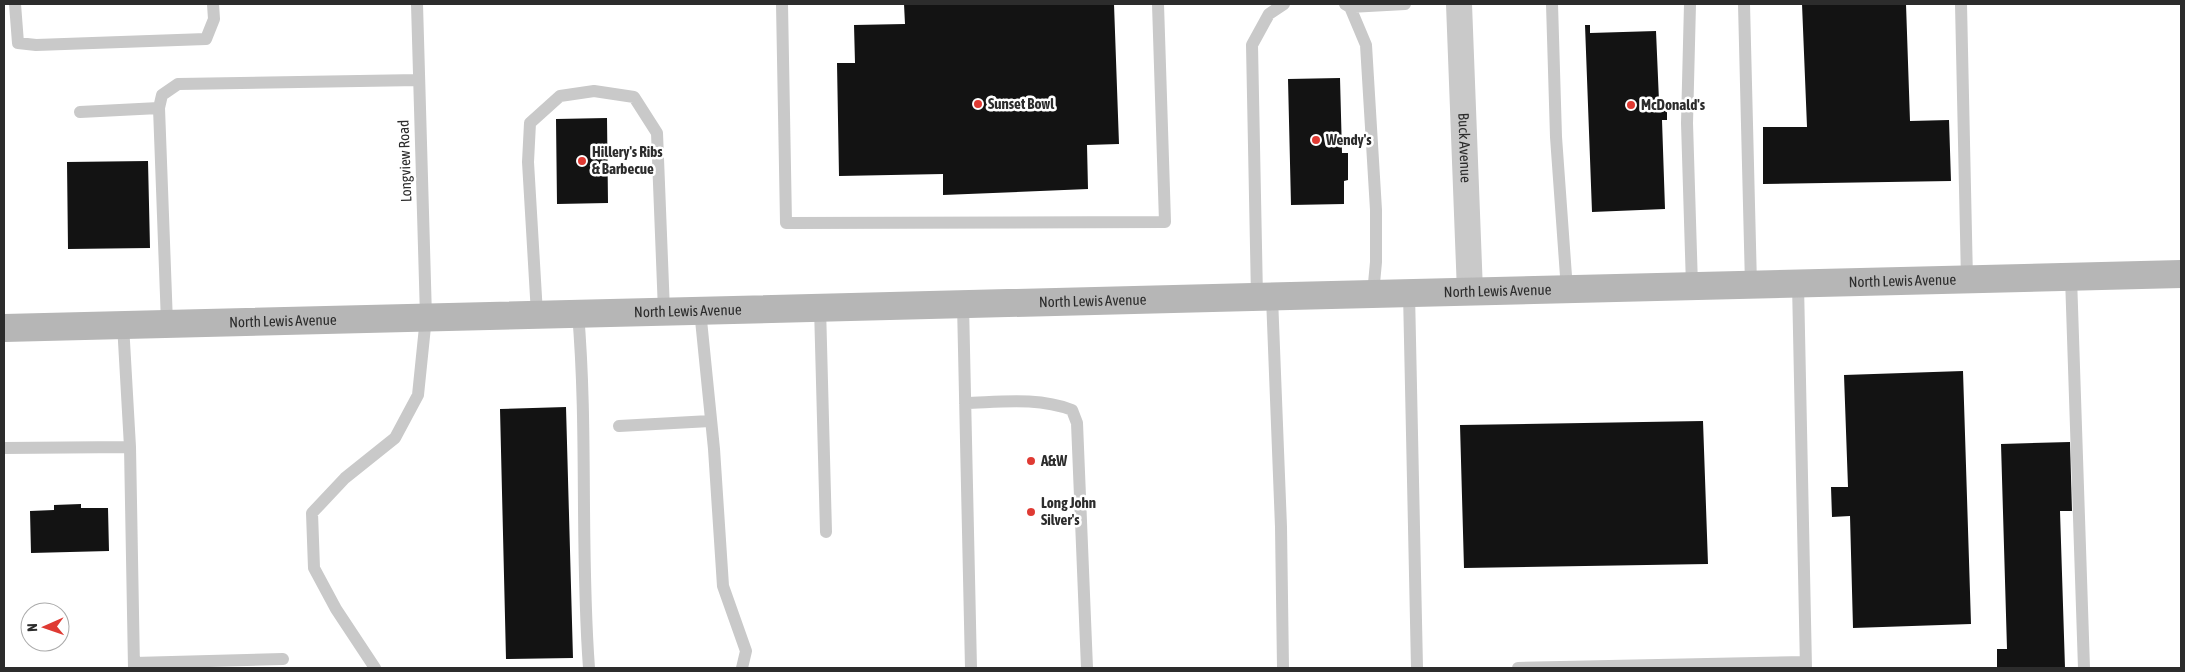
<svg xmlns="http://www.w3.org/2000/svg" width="2185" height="672" font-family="'Asap Condensed',sans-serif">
<rect width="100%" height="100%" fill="#fff"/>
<path fill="#131313" d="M904,4H1114L1119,144L1087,145L1088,189L943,195V174L839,176L837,63H855L854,25L905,24Z
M1802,4H1906L1910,121L1949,120L1951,181L1763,184V127H1807Z
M1585,25H1590V33L1656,31L1659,101H1667V120H1662L1665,209L1592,212Z
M1340,78L1342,153H1348V180L1344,181V204L1291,205L1288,79Z
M607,118L608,203L557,204L556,119Z
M148,161L150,248L68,249L67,162Z
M1963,371L1971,624L1853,628L1850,516L1832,517L1831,487H1848L1844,375Z
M566,407L573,658L506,659L500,409Z
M1703,421L1708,564L1464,568L1460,425Z
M2070,442L2072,511H2060L2065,668H1997V649H2007L2001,444Z
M81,504V508H108L109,551L31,553L30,511L54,510V505Z"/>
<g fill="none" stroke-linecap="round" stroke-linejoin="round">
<path stroke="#c9c9c9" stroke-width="12" d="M15,4L18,43L36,45L206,39L214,19L213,4
M782,4L786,223L1165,222L1158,4
M1345,4L1350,7L1366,45L1376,210V262L1373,294
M1552,4L1556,137L1567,290
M1690,4L1687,123L1692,286
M1744,4L1751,285
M1961,4L1967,280
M1350,7L1405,4
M80,112L159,108
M2071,277L2084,668
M1798,284L1806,668
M1409,293L1417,668
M1257,297L1252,45L1269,14L1284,4
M1272,297L1281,527L1283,668
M963,304L971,668
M820,307L826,532
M700,310L714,449L723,586L746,651L742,668
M578,313C588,431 580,550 589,668
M537,314L528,162L530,123L560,96L594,91L634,97L657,133L664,311
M167,323L159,108L162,95L178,84L419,80
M123,324L130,447L134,668
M965,403C1001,402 1038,397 1072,410L1077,423L1087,668
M619,426L710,421
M4,448L130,447
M134,663L283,659
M375,668L336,609L314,568L312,513L345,478L395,438L418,395L426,317L417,4
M1518,668L1806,662"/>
<path stroke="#c9c9c9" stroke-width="26" id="s1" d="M1459,4L1470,292"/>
<path stroke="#b6b6b6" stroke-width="28" id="s2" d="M4,328L2181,274"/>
</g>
<g fill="#df3a33" stroke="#fff" stroke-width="2">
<circle cx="978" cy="104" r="5"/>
<circle cx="1631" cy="105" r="5"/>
<circle cx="1316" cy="140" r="5"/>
<circle cx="582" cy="161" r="5"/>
<circle cx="1031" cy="461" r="5"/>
<circle cx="1031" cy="512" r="5"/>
</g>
<g text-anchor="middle" stroke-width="5" stroke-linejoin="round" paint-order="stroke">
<g font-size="15" font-weight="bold" fill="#2c2c2c" stroke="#fff" text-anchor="start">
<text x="988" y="109">Sunset Bowl</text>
<text x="1641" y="110">McDonald's</text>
<text x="1326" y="145">Wendy's</text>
<text x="592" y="157">Hillery's Ribs<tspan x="592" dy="17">&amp; Barbecue</tspan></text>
<text x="1041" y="466">A&amp;W</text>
<text x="1041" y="508">Long John<tspan x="1041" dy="17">Silver's</tspan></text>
</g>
<g font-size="15" fill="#2c2c2c" stroke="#fff">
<text dy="5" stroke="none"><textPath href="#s1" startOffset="144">Buck Avenue</textPath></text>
<text transform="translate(405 161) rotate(-92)" y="5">Longview Road</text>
<text dy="5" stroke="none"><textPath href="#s2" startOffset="1899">North Lewis Avenue</textPath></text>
<text dy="5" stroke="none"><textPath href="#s2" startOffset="1494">North Lewis Avenue</textPath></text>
<text dy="5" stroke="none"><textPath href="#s2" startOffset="1089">North Lewis Avenue</textPath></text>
<text dy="5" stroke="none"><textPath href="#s2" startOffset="684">North Lewis Avenue</textPath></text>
<text dy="5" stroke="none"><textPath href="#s2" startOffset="279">North Lewis Avenue</textPath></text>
</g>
</g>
<rect width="2185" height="672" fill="none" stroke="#2c2c2c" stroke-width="10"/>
<g transform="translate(45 627) rotate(268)"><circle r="24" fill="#ffffff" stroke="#ababab"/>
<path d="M0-4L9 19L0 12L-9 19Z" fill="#df3a33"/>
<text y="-8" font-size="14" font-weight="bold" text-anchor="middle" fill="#2c2c2c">N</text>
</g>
</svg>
